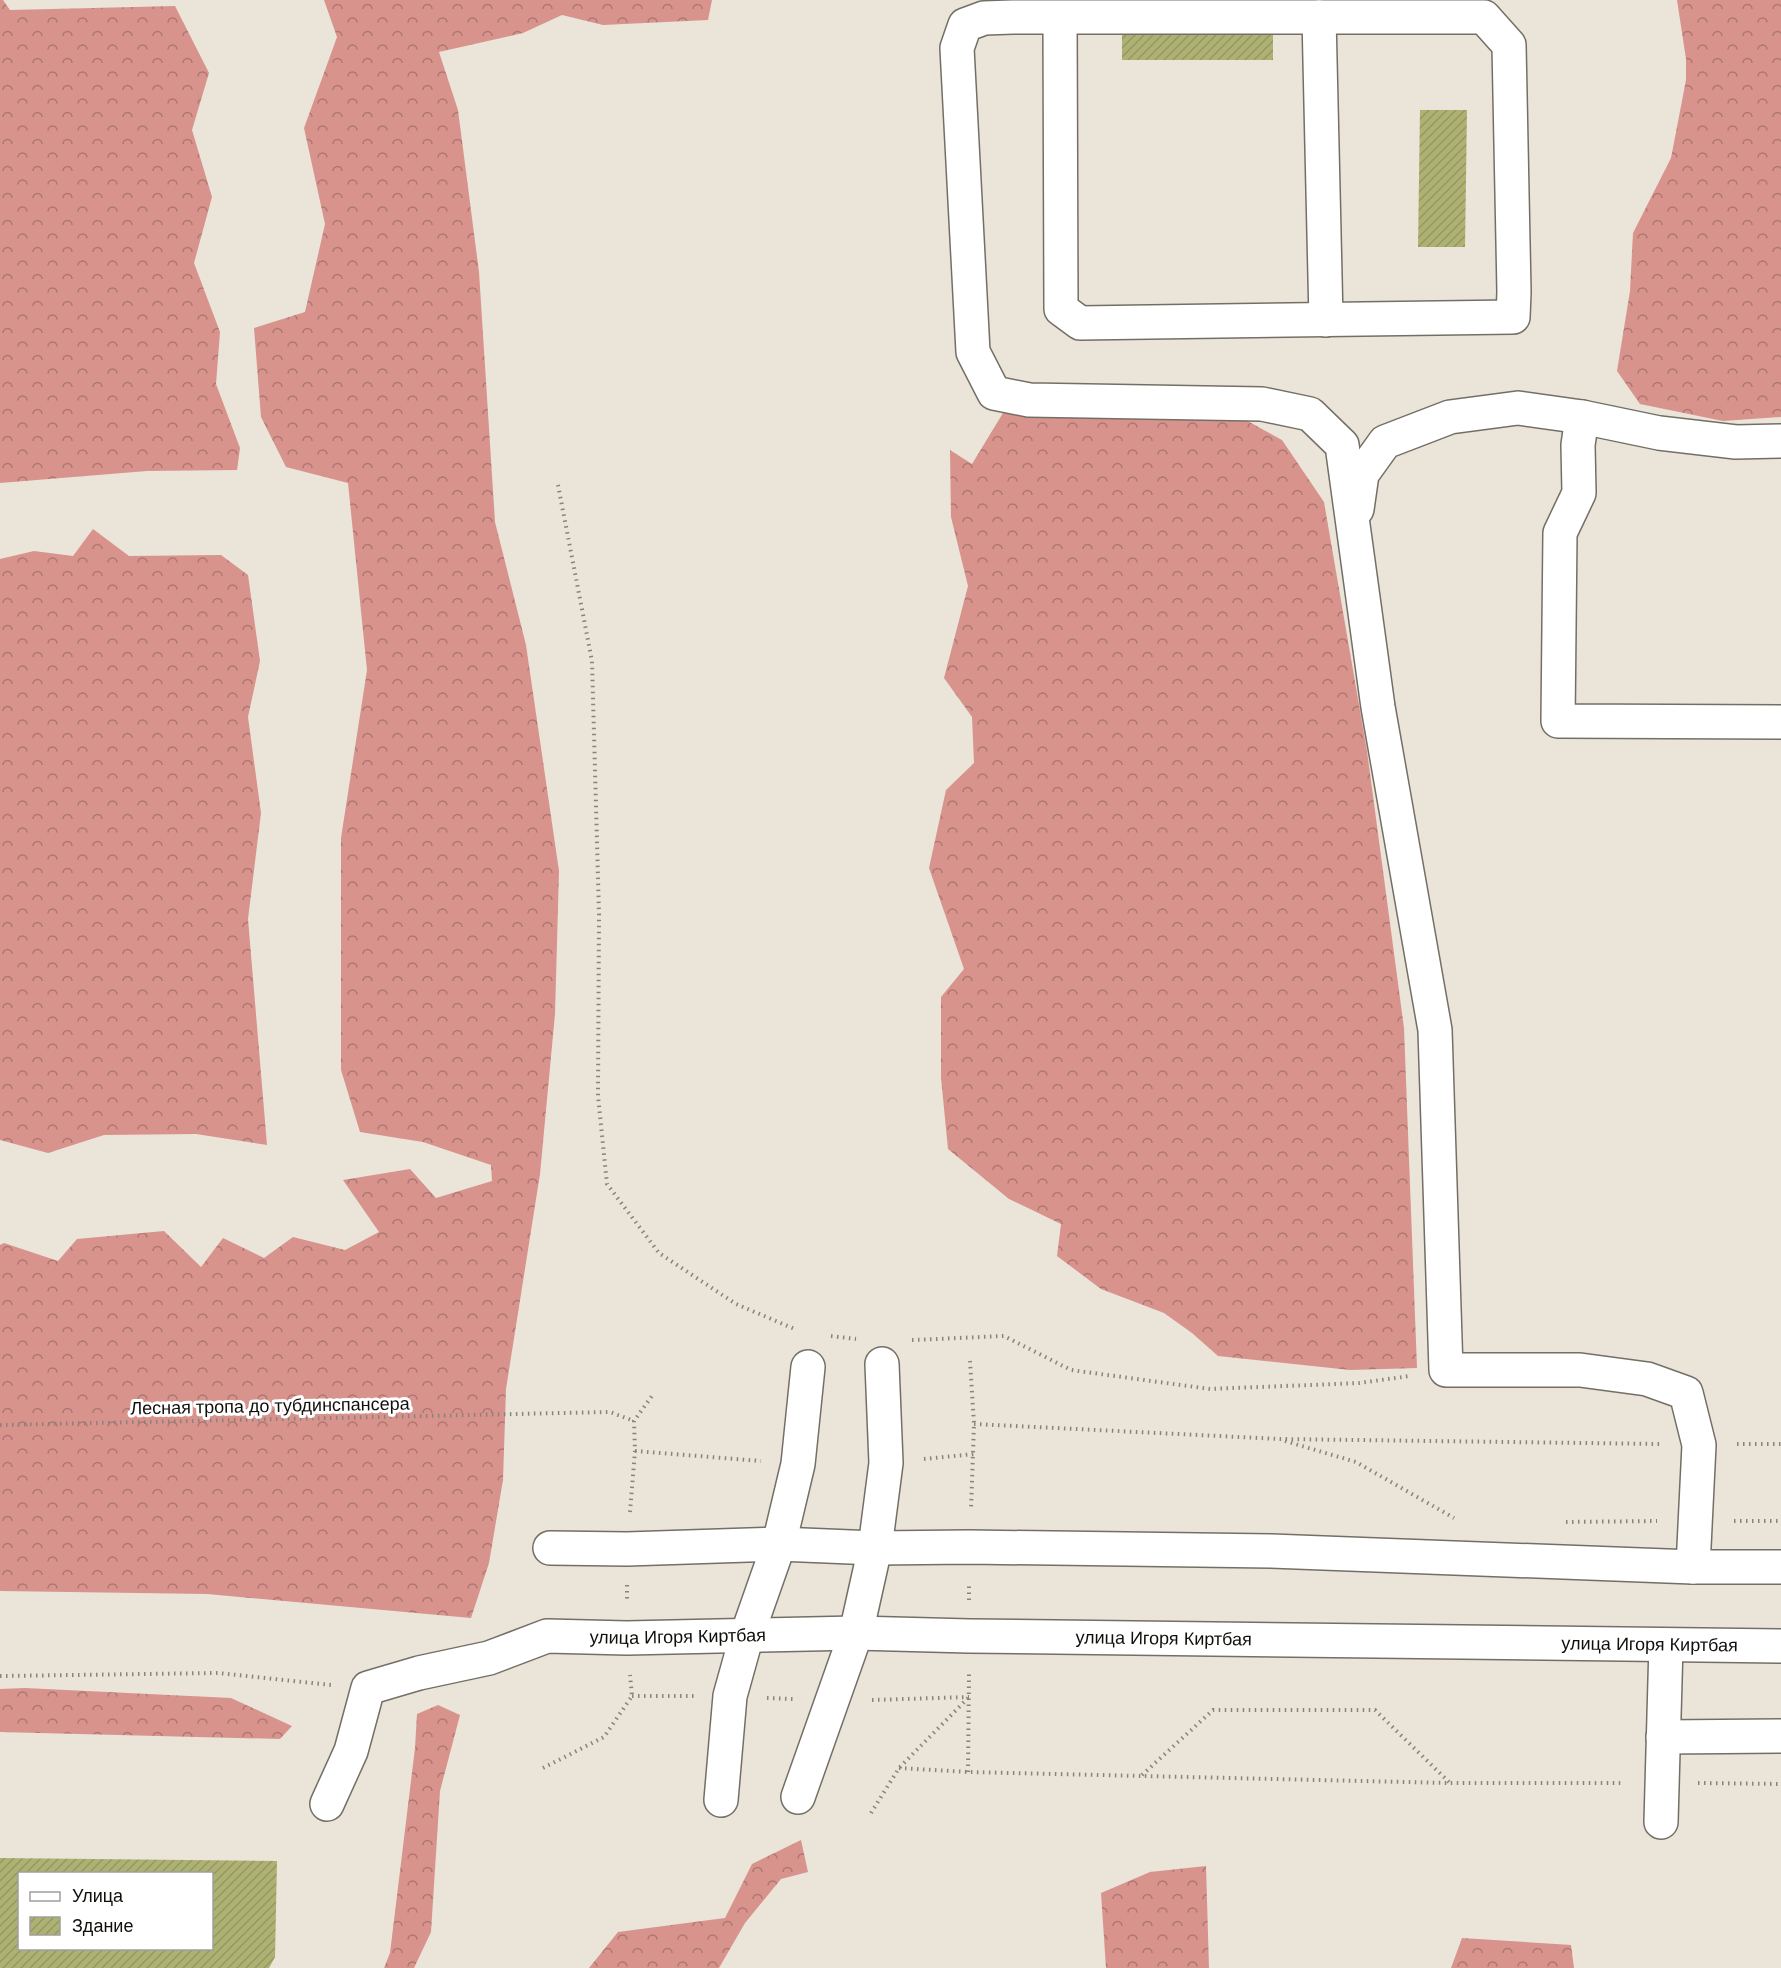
<svg xmlns="http://www.w3.org/2000/svg" width="1781" height="1968" font-family="Helvetica,sans-serif">
<defs>
<pattern id="forest-crowns" width="20" height="18" patternUnits="userSpaceOnUse" patternTransform="scale(1.5)"><rect width="20" height="18" fill="#d8938d"/><path d="M2 6a3 3 0 1 1 6 0M12 15a3 3 0 1 1 6 0" fill="none" stroke="#ae7671"/></pattern>
<pattern id="building-hatch" width="6" height="6" patternUnits="userSpaceOnUse" patternTransform="scale(1.5)"><rect width="6" height="6" fill="#adb273"/><path d="M-1 1l2-2M0 6l6-6M5 7l2-2" fill="none" stroke="#949862"/></pattern>
</defs>
<rect width="100%" height="100%" fill="#eae4d9"/>
<path fill="url(#forest-crowns)" d="M0,0H3L10,10L175,6L209,73L192,130L212,197L194,263L220,332L216,384L240,448L237,470L147,471L0,483Z
M324,0H712L708,20L603,25L562,15L523,33L439,52L458,110L479,272L495,522L526,645L559,871L555,1014L540,1174L506,1389L503,1480L489,1563L471,1618L207,1594L0,1591V1245L4,1243L58,1261L77,1239L164,1231L201,1267L223,1238L264,1258L293,1237L345,1250L379,1232L343,1180L410,1169L436,1198L492,1181L491,1165L423,1142L360,1132L341,1070V838L367,670L348,483L286,467L261,417L254,328L305,312L325,224L304,128L337,37Z
M1677,0H1781V417L1723,421L1640,404L1617,371L1630,291L1633,233L1671,158L1686,80V59Z
M1003,413L1242,418L1282,440L1324,502L1367,751L1404,1028L1417,1368L1350,1370L1218,1356L1192,1333L1164,1313L1101,1289L1057,1256L1061,1224L1009,1199L948,1149L941,1078V997L964,969L929,868L946,790L974,763L972,717L944,678L968,586L951,517L950,450L972,464Z
M93,529L129,556L221,555L248,575L260,661L248,717L261,813L248,919L267,1145L196,1134L104,1135L48,1153L0,1140V559L34,551L73,556Z
M25,1688L231,1698L292,1726L280,1739L0,1732V1689Z
M438,1705L460,1715L440,1791L431,1932L414,1968H384L390,1953L415,1748L417,1714Z
M801,1840L808,1872L781,1879L745,1923L719,1968H589L618,1932L725,1918L752,1864Z
M1206,1866L1209,1968H1106L1101,1893L1150,1872Z
M1462,1938L1571,1945L1574,1968H1451Z"/>
<path fill="url(#building-hatch)" fill-rule="evenodd" d="M1122,19H1273V60H1122Z
M1420,110H1467L1465,247H1418Z
M0,1858L277,1861L275,1957L269,1968H0ZM20,1874H212V1948H20Z"/>
<g fill="none" stroke-linecap="round" stroke-linejoin="round">
<defs>
<g id="minor">
<path d="M1060,17L1061,309L1080,323L1513,317L1514,292L1509,45L1484,17H1013L984,18L965,25L957,48L973,352L994,393L1029,400L1262,404L1310,414L1342,445L1378,707L1435,1030L1446,1370H1580L1647,1379L1686,1393L1699,1445L1693,1567"/>
<path d="M1319,17L1326,320"/>
<path d="M1582,417L1578,445L1579,493L1560,533L1558,721L1781,722"/>
<path d="M1357,509L1362,474L1385,442L1450,417L1518,408L1582,417L1659,433L1736,442L1781,441"/>
<path d="M550,1548L627,1549L779,1544L875,1548L969,1547L1271,1551L1693,1567H1781"/>
<path d="M1663,1737L1781,1736"/>
<path d="M798,1797L856,1633L875,1548L886,1463L882,1364"/>
<path d="M721,1800L730,1696L747,1635L779,1544L798,1464L808,1367"/>
<path id="s1" d="M327,1804L351,1751L368,1688L419,1673L489,1658L547,1636L627,1638L856,1633L969,1636L1781,1646"/>
<path d="M1661,1822L1666,1645"/>
</g>
</defs>
<use href="#minor" stroke="#746f66" stroke-width="36"/>
<path stroke="#88847c" stroke-width="4" stroke-dasharray="1.5 4.5" stroke-linecap="butt" d="M558,485L592,661L599,914L598,1096L607,1184L659,1253L736,1304L797,1330
M831,1336L856,1339
M912,1340L1004,1336L1071,1370L1210,1389L1359,1383L1410,1376
M970,1361L974,1424L971,1510
M974,1424L1280,1439L1660,1444
M0,1425L610,1412L634,1421
M1285,1441L1356,1462L1454,1518
M1737,1444H1781
M635,1451L761,1461
M924,1459L974,1454
M630,1512L635,1451L634,1421L654,1393
M1734,1521H1781
M1566,1522L1657,1521
M627,1585V1602
M969,1600V1584
M0,1676L218,1673L331,1685
M632,1696H694
M767,1698L793,1699
M872,1700L969,1697
M543,1768L604,1737L632,1696L630,1675
M899,1768L968,1772L1449,1783H1624
M968,1772L969,1674
M1142,1775L1213,1710H1375L1449,1782
M1698,1783L1781,1784
M871,1813L899,1768L969,1697"/>
<use href="#minor" stroke="#fff" stroke-width="33"/>
</g>
<g text-anchor="middle" stroke-width="6" stroke-linejoin="round" paint-order="stroke">
<g font-size="18" fill="#110f0b" stroke="#fff">
<text transform="translate(270 1406) rotate(-1)" y="6">Лесная тропа до тубдинспансера</text>
<text dy="6" stroke="none"><textPath href="#s1" startOffset="441">улица Игоря Киртбая</textPath></text>
<text dy="6" stroke="none"><textPath href="#s1" startOffset="927">улица Игоря Киртбая</textPath></text>
<text dy="6" stroke="none"><textPath href="#s1" startOffset="1413">улица Игоря Киртбая</textPath></text>
</g>
</g>
<rect x="18" y="1872" width="195" height="78" fill="#ffffff" stroke="#a09f9d" stroke-width="1.5"/>
<rect x="30" y="1892" width="30" height="9" fill="#ffffff" stroke="#a09f9d" stroke-width="1.5"/>
<text x="72" y="1902" font-size="18" fill="#110f0b">Улица</text>
<rect x="30" y="1917" width="30" height="18" fill="url(#building-hatch)" stroke="#a09f9d" stroke-width="1.5"/>
<text x="72" y="1932" font-size="18" fill="#110f0b">Здание</text>
</svg>
